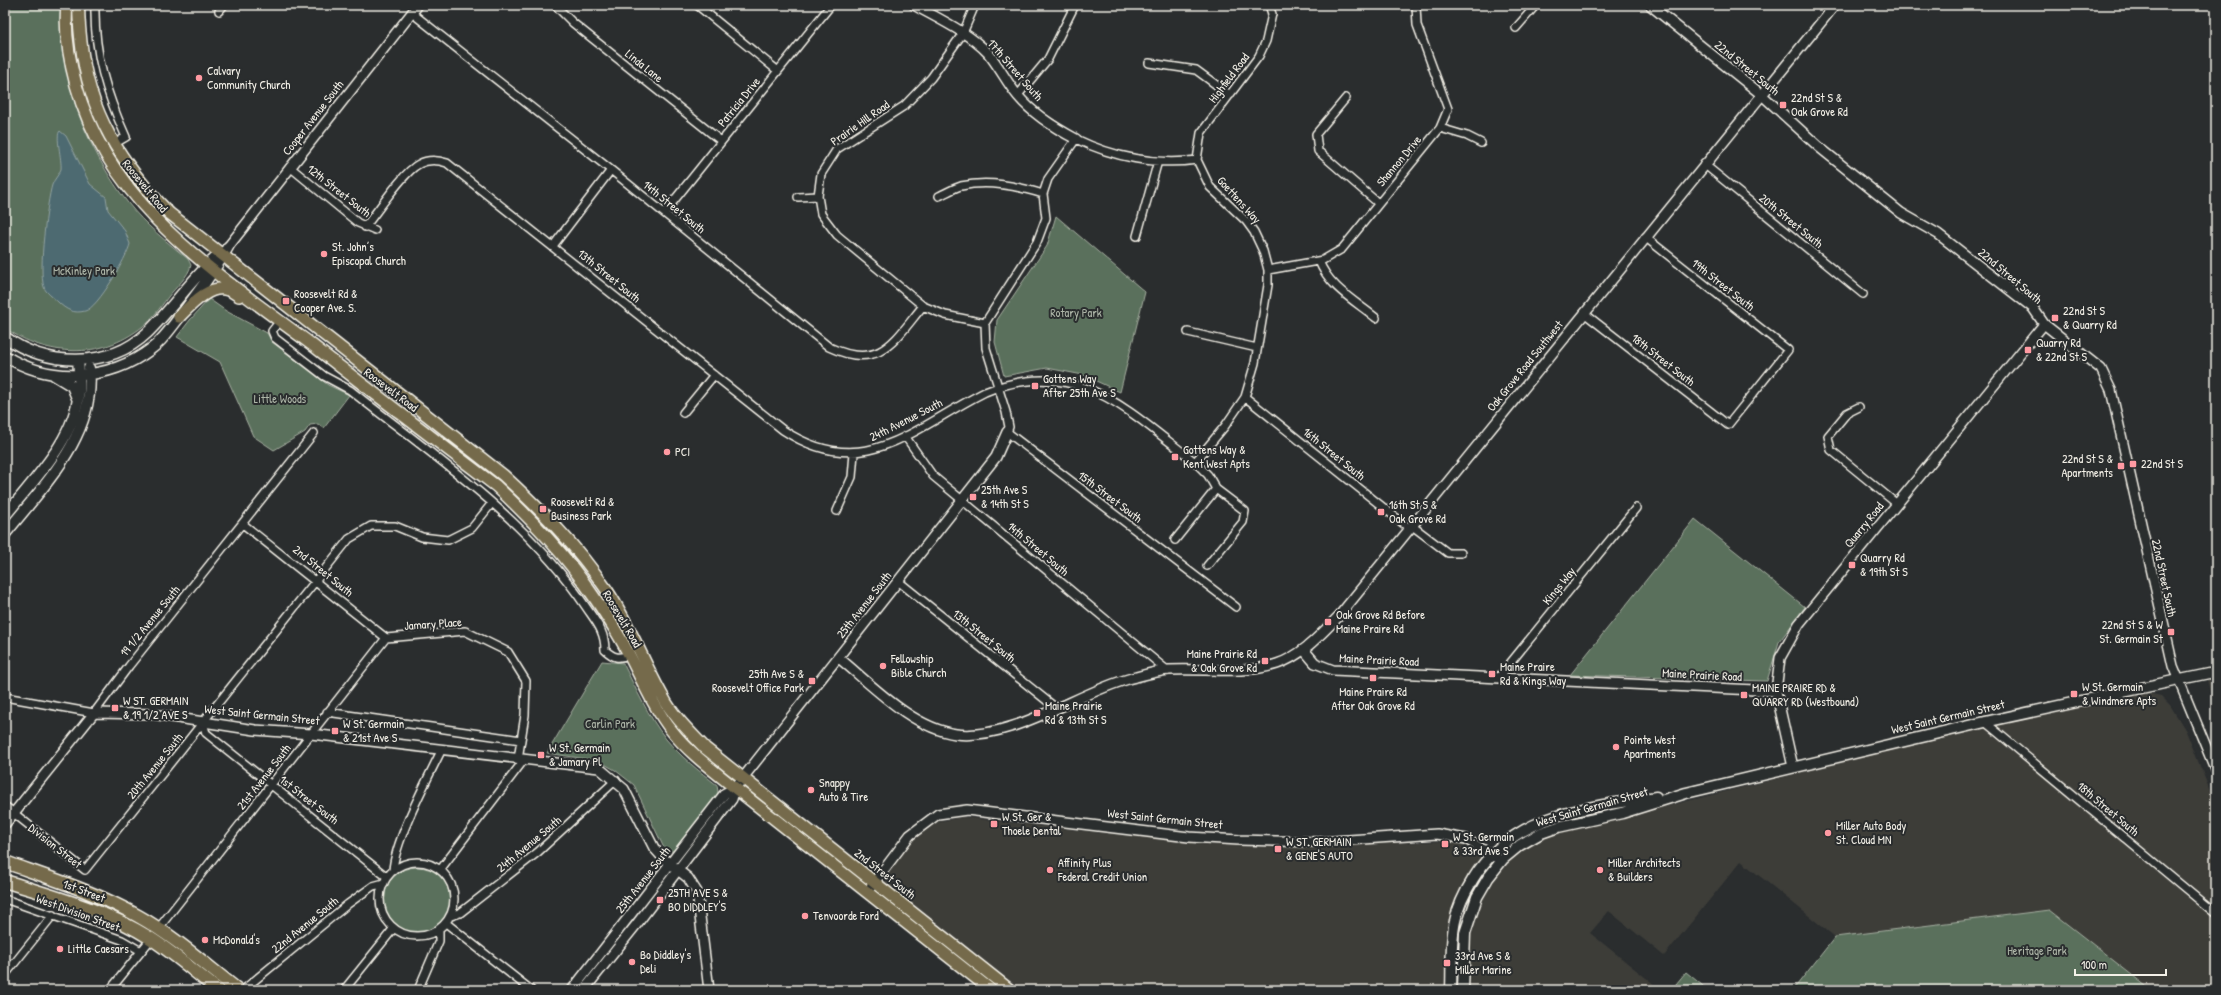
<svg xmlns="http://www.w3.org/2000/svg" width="2221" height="995" font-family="'Patrick Hand',sans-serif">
<rect width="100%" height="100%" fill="#2a2d2e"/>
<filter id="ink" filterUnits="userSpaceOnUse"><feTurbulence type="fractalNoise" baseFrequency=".025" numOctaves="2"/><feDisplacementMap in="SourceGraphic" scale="8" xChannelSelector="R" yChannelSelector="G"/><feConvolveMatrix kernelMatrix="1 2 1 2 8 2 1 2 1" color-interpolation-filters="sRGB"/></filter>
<g filter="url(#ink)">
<path fill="#3d3d39" d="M2216,674V716L2206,676Z
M2149,693L2161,696L2170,705L2186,731L2216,806V990H2151L2049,910L1835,937L1741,861L1664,956L1609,911L1590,933L1661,990H1469V949L1472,926L1485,893L1507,861L1522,849L1551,835L1995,724Z
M963,817L1202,844L1263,847L1449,841L1470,848L1483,857L1460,899L1448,990H1020L881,880L916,835L926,826L940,821Z"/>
<path fill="#5a705c" stroke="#a7b0a2" d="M5,5H62C65,31 65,58 70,84C78,123 103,171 128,203C145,225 167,242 188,259L191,265C189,276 175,288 168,297C160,308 152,319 142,327C100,360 47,357 5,328Z
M1056,216L1145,292L1120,392L1083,375L1047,368L1004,376L995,342L997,320L1047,246Z
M209,299L226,311L267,333L272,342L328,385L349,395L324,428L318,424L310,425L305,432L274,450L253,436L220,362L177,337L190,320Z
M1695,519L1805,607L1779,642L1767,681L1570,675Z
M602,661L623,663C636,689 648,716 666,739C681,757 699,771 717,785L718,792L716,797L675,851H668L663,846L634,785L615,770L599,761L547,753Z
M384 900a33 33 0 1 1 66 0a33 33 0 1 1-66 0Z
M2049,910L2151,990H1793L1835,937Z
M1686,972L1708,990H1671Z"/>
<path fill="#4e6b71" stroke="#90a1a1" d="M60,131L66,136L90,184L106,197L108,210L125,231L130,244C127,257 98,308 85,311C74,314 66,310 58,302C54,298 45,292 44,287C38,271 47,202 52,185C54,179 59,175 61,169C62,159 55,135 60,131Z"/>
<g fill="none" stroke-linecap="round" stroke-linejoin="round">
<defs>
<path id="minor" d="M95,5C94,54 106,93 126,137L114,144
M555,5L573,23L721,141
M697,5L778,71
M975,5L963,33L931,78L904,106L837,149L821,174L818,196L821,214L837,235L923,306L945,315L985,323
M219,11L224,5
M412,13L611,170L829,347C880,371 894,341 923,306
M1516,28L1536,5
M1149,63L1196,70L1230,95
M1018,95L1048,59L1075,5
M1346,98L1316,134L1318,151L1378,203
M1440,128L1467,136L1481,143
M1197,160C1156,166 1113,157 1076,139L1048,179L1043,194L1046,218L1037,242L985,323L986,348L1006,412L1009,427L1007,432L1236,607
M1197,160L1201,133L1259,56L1266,41L1272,14L1269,5
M1704,164L1863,294
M290,167L358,223L375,230
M939,196C946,193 954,188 961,186C989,180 1017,186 1043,194
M798,197L818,196
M664,213L831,5
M365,227C377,212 404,171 419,164C428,159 438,160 447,163L783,430C864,483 913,428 985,392C1077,355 1127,410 1195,462L1225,426L1245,397L1255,363L1268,285V270L1263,251L1254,232L1246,221L1210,187L1197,160
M1137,236L1158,161
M553,246L611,170
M1319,261C1329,287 1355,301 1376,318
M1268,270L1323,260L1342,249L1440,128L1448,109L1417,25L1416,5
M1584,313L1728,425L1788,350L1645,237
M280,321L272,331L275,338L324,376L350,390C432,455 527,518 586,607C596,622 605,631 605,650C614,658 618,659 629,655
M1188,332L1257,348
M1245,397L1409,528
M1859,407L1847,413L1828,436L1831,450L1897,504
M683,413L714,375
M905,436L933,476L1168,671
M1195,462L1208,475L1216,489L1245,511L1243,522L1207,566
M837,511L852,477L854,453
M243,524L386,638
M1411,525L1448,553H1461
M1175,540L1216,489
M898,581L1056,708
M386,638L465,631L508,652L526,681L525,715L518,759
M1499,677L1636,508
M5,697L94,713L129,666L314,433
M327,712L521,740
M1985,722L2216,914
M203,723L206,733L387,877
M5,806L85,870L349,539L371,526H395L422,537L448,540L472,528L492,503
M380 899a37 37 0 1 1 74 0a37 37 0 1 1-74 0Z
M440,870L524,760
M393,871C394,842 428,778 442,749
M5,899L122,940L141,951
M451,916L460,913L538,852L616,780
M446,923L531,990
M158,929L386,638
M5,975L53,915
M110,990L151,939
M243,990L348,904L373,886L384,883
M344,990L394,928
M418,990L439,941V930"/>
<path id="tertiary" d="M914,5C939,19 968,32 988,53C999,66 1007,83 1018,96C1033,114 1055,128 1076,139
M1650,5L1762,95L1819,147L1901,213L1938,234L2033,308L2044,324L2101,369L2111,390L2173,666L2216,771
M228,247L418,5
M1304,650L1315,663L1333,670L1776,691
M839,658C872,685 912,728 956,734C1013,741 1081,690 1136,677C1147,674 1158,671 1169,670C1204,668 1243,675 1277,664C1302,656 1321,634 1339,616L1835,5
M2178,680L2216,672
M1793,767L1776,691L1780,658L1799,624L2044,324
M5,824L94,713L152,714L255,730L311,734L599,768L624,789L654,848L663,858L688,878L697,892L709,990
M867,892L910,835L938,814L967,810L1189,837L1239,840L1319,842L1437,834L1466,839L1498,859
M572,990L725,793L735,788
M584,990L636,925L732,799L735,788L996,457L1007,432"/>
<path id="secondary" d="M5,337C46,367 109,369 147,333C174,307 193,276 222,252
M5,356C50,384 109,381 151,349C165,339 174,323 185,310C200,289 216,269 228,247
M54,375L72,386L77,398
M5,516C34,479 75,440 79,391C80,381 79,370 78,360
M5,534C43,486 97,434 89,368
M1451,990C1452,967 1450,943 1455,921C1458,906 1465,892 1473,879C1513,813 1588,807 1656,797
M1463,990L1465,933L1477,897L1488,878L1503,859L1520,845L1541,833L1558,827L1622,813L1686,793L1985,722L2178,680"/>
<path id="primary" d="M67,5C64,32 69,59 76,85C109,206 216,273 311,344C372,392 434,439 496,486C532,520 566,555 594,597C603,610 612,624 620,638C638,669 650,703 672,731C689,753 713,770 735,788L991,990
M79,5C78,17 80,30 81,42C88,112 121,164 169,213L503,475C541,510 577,546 606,589C629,622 643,662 663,697C673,716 690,732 705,748L1010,990
M179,317C190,306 210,283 228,290C232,291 235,294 239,296"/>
<path id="trunk" d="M5,862C50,878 96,892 138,916C174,936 206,965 238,990
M5,881C54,897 106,910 150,938C174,953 196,973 218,990"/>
</defs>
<use href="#minor" stroke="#f4f1e8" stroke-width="10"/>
<use href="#tertiary" stroke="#f4f1e8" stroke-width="12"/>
<use href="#secondary" stroke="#f4f1e8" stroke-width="13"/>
<use href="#primary" stroke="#f4f1e8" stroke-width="14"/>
<use href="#trunk" stroke="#f4f1e8" stroke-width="15"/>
<use href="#minor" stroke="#2a2d2e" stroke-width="7"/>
<use href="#tertiary" stroke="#2a2d2e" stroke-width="9"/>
<use href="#secondary" stroke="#2a2d2e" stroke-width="10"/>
<use href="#primary" stroke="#746b4b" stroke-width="11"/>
<use href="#trunk" stroke="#746b4b" stroke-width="12"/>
</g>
</g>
<g fill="#ff9aa2" stroke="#2a2d2e" stroke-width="1.5">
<circle cx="199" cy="78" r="4"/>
<rect x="1779" y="101" width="8" height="8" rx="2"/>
<circle cx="324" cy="254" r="4"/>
<rect x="282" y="297" width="8" height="8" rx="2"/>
<rect x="2051" y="314" width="8" height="8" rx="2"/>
<rect x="2024" y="346" width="8" height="8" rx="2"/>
<rect x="1031" y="382" width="8" height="8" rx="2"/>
<circle cx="667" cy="452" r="4"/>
<rect x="1171" y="453" width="8" height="8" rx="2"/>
<rect x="2129" y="460" width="8" height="8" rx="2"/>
<rect x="2117" y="462" width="8" height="8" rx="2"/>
<rect x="969" y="493" width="8" height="8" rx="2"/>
<rect x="539" y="505" width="8" height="8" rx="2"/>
<rect x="1377" y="508" width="8" height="8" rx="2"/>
<rect x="1848" y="561" width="8" height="8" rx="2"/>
<rect x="1324" y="618" width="8" height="8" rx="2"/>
<rect x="2167" y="628" width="8" height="8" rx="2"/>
<rect x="1261" y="657" width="8" height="8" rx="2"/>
<circle cx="883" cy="666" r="4"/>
<rect x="1488" y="670" width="8" height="8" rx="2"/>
<rect x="1369" y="674" width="8" height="8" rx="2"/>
<rect x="808" y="677" width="8" height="8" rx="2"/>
<rect x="2070" y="690" width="8" height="8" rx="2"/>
<rect x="1740" y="691" width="8" height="8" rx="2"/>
<rect x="111" y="704" width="8" height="8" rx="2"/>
<rect x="1033" y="709" width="8" height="8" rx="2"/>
<rect x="331" y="727" width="8" height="8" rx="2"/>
<circle cx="1616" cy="747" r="4"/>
<rect x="537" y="751" width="8" height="8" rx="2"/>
<circle cx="811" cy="790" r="4"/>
<rect x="990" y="820" width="8" height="8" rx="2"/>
<circle cx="1828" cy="833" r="4"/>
<rect x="1441" y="840" width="8" height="8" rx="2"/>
<rect x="1274" y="845" width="8" height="8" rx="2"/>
<circle cx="1050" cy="870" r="4"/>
<circle cx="1600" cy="870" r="4"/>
<rect x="656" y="896" width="8" height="8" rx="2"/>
<circle cx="805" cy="916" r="4"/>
<circle cx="205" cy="940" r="4"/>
<circle cx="60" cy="949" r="4"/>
<circle cx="632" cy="962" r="4"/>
<rect x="1443" y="959" width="8" height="8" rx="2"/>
</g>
<g text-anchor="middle" stroke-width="4" stroke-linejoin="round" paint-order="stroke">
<g font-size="12" fill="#f4f1e8" stroke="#2a2d2e">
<text transform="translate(644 66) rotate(39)" y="4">Linda Lane</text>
<text transform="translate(1747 68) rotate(39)" y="4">22nd Street South</text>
<text transform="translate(1015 70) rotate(49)" y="4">17th Street South</text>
<text transform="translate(1229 78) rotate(-53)" y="4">Highfield Road</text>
<text transform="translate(739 102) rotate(-51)" y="4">Patricia Drive</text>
<text transform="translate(313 118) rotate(-52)" y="4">Cooper Avenue South</text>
<text transform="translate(860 123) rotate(-35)" y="4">Prairie Hill Road</text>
<text transform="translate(1399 161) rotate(-50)" y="4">Shannon Drive</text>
<text transform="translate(145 186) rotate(51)" y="4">Roosevelt Road</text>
<text transform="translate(339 191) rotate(38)" y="4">12th Street South</text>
<text transform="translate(1239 200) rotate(48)" y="4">Goettens Way</text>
<text transform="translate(674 207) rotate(39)" y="4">14th Street South</text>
<text transform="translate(1791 221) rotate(39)" y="4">20th Street South</text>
<text transform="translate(609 276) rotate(39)" y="4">13th Street South</text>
<text transform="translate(2010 276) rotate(40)" y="4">22nd Street South</text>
<text transform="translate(1723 285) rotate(38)" y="4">19th Street South</text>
<text transform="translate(1663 360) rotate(38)" y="4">18th Street South</text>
<text transform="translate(1525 366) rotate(-51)" y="4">Oak Grove Road Southwest</text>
<text transform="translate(391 390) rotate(37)" y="4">Roosevelt Road</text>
<text transform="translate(906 420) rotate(-27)" y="4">24th Avenue South</text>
<text transform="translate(1334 454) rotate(39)" y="4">16th Street South</text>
<text transform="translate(1110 497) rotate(37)" y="4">15th Street South</text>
<text transform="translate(1864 525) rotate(-51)" y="4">Quarry Road</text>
<text transform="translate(1038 549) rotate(40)" y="4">14th Street South</text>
<text transform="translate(323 571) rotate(39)" y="4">2nd Street South</text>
<text transform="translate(2164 578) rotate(78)" y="4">22nd Street South</text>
<text transform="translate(1559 586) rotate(-51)" y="4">Kings Way</text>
<text transform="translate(864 605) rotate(-52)" y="4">25th Avenue South</text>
<text transform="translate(622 619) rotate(59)" y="4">Roosevelt Road</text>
<text transform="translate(150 621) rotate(-51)" y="4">19 1/2 Avenue South</text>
<text transform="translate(433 624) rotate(-4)" y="4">Jamary Place</text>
<text transform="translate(984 636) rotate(39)" y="4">13th Street South</text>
<text transform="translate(1379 660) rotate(3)" y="4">Maine Prairie Road</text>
<text transform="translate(1702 675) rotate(3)" y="4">Maine Prairie Road</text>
<text transform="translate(262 715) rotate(6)" y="4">West Saint Germain Street</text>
<text transform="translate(1948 717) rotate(-13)" y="4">West Saint Germain Street</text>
<text transform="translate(155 766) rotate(-51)" y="4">20th Avenue South</text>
<text transform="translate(264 777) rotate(-52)" y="4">21st Avenue South</text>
<text transform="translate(309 800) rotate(38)" y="4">1st Street South</text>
<text transform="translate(1592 807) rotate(-16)" y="4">West Saint Germain Street</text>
<text transform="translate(2108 809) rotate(40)" y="4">18th Street South</text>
<text transform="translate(1165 819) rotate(6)" y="4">West Saint Germain Street</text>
<text transform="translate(529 844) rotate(-40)" y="4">24th Avenue South</text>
<text transform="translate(55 846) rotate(38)" y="4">Division Street</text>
<text transform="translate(885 874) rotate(38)" y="4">2nd Street South</text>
<text transform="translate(643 880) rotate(-52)" y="4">25th Avenue South</text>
<text transform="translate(84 891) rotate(21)" y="4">1st Street</text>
<text transform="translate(78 913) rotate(20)" y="4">West Division Street</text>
<text transform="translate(305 925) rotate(-39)" y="4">22nd Avenue South</text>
</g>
<g font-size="12" fill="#f4f1e8" stroke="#2a2d2e" text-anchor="start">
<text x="207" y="75">Calvary<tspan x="207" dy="14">Community Church</tspan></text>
<text x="1791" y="102">22nd St S &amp;<tspan x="1791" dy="14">Oak Grove Rd</tspan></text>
<text x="332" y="251">St. John’s<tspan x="332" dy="14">Episcopal Church</tspan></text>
<text x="294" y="298">Roosevelt Rd &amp;<tspan x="294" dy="14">Cooper Ave. S.</tspan></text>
<text x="2063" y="315">22nd St S<tspan x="2063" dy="14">&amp; Quarry Rd</tspan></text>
<text x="2036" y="347">Quarry Rd<tspan x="2036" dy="14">&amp; 22nd St S</tspan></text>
<text x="1043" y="383">Gottens Way<tspan x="1043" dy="14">After 25th Ave S</tspan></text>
<text x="1183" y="454">Gottens Way &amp;<tspan x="1183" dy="14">Kent West Apts</tspan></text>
<text x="675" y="456">PCI</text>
<text x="2113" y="463" text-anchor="end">22nd St S &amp;<tspan x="2113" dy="14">Apartments</tspan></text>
<text x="2141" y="468">22nd St S</text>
<text x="981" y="494">25th Ave S<tspan x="981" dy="14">&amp; 14th St S</tspan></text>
<text x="551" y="506">Roosevelt Rd &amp;<tspan x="551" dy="14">Business Park</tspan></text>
<text x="1389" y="509">16th St S &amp;<tspan x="1389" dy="14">Oak Grove Rd</tspan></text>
<text x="1860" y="562">Quarry Rd<tspan x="1860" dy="14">&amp; 19th St S</tspan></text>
<text x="1336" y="619">Oak Grove Rd Before<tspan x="1336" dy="14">Maine Praire Rd</tspan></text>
<text x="2163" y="629" text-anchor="end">22nd St S &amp; W<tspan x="2163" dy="14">St. Germain St</tspan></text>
<text x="1257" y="658" text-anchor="end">Maine Prairie Rd<tspan x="1257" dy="14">&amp; Oak Grove Rd</tspan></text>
<text x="891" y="663">Fellowship<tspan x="891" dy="14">Bible Church</tspan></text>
<text x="1500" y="671">Maine Praire<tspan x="1500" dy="14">Rd &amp; Kings Way</tspan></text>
<text x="804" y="678" text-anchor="end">25th Ave S &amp;<tspan x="804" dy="14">Roosevelt Office Park</tspan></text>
<text x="2082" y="691">W St. Germain<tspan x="2082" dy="14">&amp; Windmere Apts</tspan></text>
<text x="1752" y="692">MAINE PRAIRE RD &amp;<tspan x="1752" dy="14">QUARRY RD (Westbound)</tspan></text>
<text x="1373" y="696" text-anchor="middle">Maine Praire Rd<tspan x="1373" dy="14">After Oak Grove Rd</tspan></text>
<text x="123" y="705">W ST. GERMAIN<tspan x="123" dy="14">&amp; 19 1/2 AVE S</tspan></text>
<text x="1045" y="710">Maine Prairie<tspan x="1045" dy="14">Rd &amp; 13th St S</tspan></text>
<text x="343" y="728">W St. Germain<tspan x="343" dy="14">&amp; 21st Ave S</tspan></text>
<text x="1624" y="744">Pointe West<tspan x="1624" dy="14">Apartments</tspan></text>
<text x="549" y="752">W St. Germain<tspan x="549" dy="14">&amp; Jamary Pl</tspan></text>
<text x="819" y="787">Snappy<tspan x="819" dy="14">Auto &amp; Tire</tspan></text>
<text x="1002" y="821">W St. Ger &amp;<tspan x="1002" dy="14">Thoele Dental</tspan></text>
<text x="1836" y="830">Miller Auto Body<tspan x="1836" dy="14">St. Cloud MN</tspan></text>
<text x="1453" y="841">W St. Germain<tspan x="1453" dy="14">&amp; 33rd Ave S</tspan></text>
<text x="1286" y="846">W ST. GERMAIN<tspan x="1286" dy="14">&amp; GENE'S AUTO</tspan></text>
<text x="1058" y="867">Affinity Plus<tspan x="1058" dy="14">Federal Credit Union</tspan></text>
<text x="1608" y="867">Miller Architects<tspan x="1608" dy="14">&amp; Builders</tspan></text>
<text x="668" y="897">25TH AVE S &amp;<tspan x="668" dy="14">BO DIDDLEY'S</tspan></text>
<text x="813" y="920">Tenvoorde Ford</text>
<text x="213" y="944">McDonald's</text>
<text x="68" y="953">Little Caesars</text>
<text x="640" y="959">Bo Diddley's<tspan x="640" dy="14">Deli</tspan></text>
<text x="1455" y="960">33rd Ave S &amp;<tspan x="1455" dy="14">Miller Marine</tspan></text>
</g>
<g font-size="12" fill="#afb7a9" stroke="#2a2d2e">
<text x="84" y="275">McKinley Park</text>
<text x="1076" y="317">Rotary Park</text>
<text x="280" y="403">Little Woods</text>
<text x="610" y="728">Carlin Park</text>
<text x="2037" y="955">Heritage Park</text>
</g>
</g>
<rect width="2221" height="995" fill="none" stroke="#2a2d2e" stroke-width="20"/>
<rect x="10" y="10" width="2201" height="975" fill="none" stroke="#f4f1e8" stroke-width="1.5" filter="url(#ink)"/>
<path d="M2075 969v6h91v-6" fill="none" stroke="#f4f1e8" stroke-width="2"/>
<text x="2081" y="969" font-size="12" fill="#f4f1e8" stroke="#2a2d2e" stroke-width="3" paint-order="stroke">100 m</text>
</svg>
